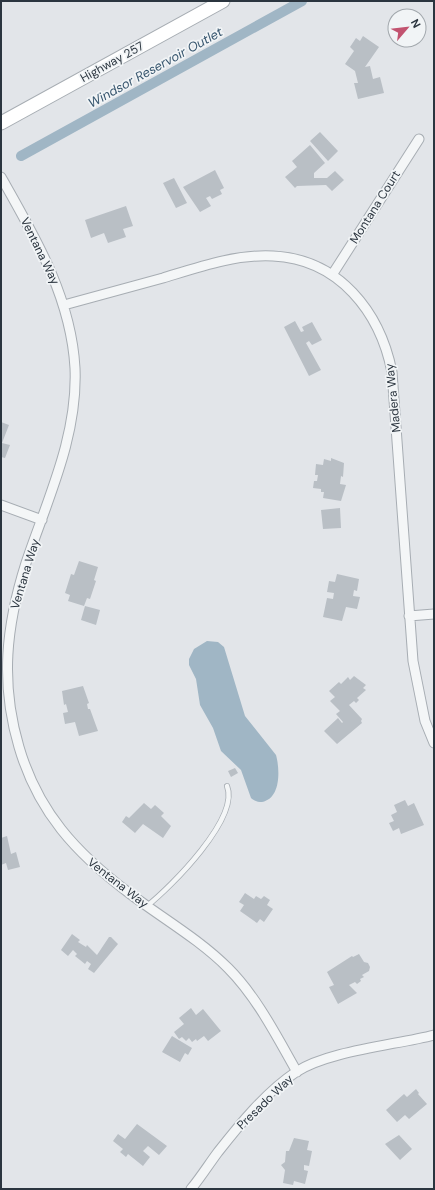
<svg xmlns="http://www.w3.org/2000/svg" width="435" height="1190" font-family="'DM Sans',sans-serif">
<rect width="100%" height="100%" fill="#e2e5e9"/>
<path fill="#a0b6c5" d="M207,641L218,642L224,647L245,716L276,755C280,769 281,799 262,802C258,802 254,801 251,798L241,770L221,751L213,728L200,705L196,679L189,665V659L194,649Z"/>
<g fill="none" stroke-linecap="round" stroke-linejoin="round">
<path stroke="#a0b6c5" stroke-width="10" d="M21,156L302,1"/>
</g>
<path fill="#b9bfc5" d="M363,36L379,47L365,67L370,66L373,79L380,77L384,93L358,99L354,83H358L355,71L345,64L354,51L350,47L356,38L360,41Z
M320,132L338,151L328,161L310,141Z
M310,145L325,163L314,173V178H327L335,171L344,180L332,191L326,185L297,186L295,188L285,177L297,167L292,161Z
M215,170L224,188L220,190L222,194L212,199L210,196L206,198L211,206L200,212L183,187Z
M174,178L187,203L176,208L163,183Z
M126,206L133,226L123,229L126,237L108,243L104,233L91,238L85,220Z
M295,321L301,332L304,331L302,327L312,322L322,340L312,345L309,341L306,343L321,370L309,376L284,327Z
M1,422L9,425L2,443L10,445L5,458L1,457Z
M331,458L344,463L343,477L341,476L340,484L346,485L341,501L323,498L324,492H321V489L313,488L314,481H317L318,475H315L316,464L323,465L324,459L331,461Z
M340,508L341,528L323,529L321,510Z
M79,561L98,567L94,580L96,581L90,599L87,598L84,606L68,601L70,595L65,593L71,574L74,575Z
M337,574L359,579L357,591L354,590L353,596L360,597L357,609L346,607L342,621L323,617L327,598L333,599L334,593L327,592L329,581L335,582Z
M85,606L100,610L96,625L81,620Z
M354,676L366,685L363,688L366,690L357,698L359,700L356,703L354,701L349,705L362,719L361,721L362,723L337,744L324,731L338,718L342,723L343,722L336,714L340,711L330,701L335,697L329,691L339,682L341,684L348,677L350,680Z
M83,686L89,703L87,704L88,709H90L98,731L79,736L75,722L65,724L63,713L68,712L66,704L64,705L62,691Z
M235,768L238,773L231,777L228,771Z
M405,800L408,806L414,803L424,825L401,834L399,828L393,831L389,823L394,821L391,815L397,812L394,805Z
M144,803L151,809L155,805L164,813L161,816L171,826L163,838L143,824L135,833L122,822L126,816L129,818Z
M7,836L11,854L16,852L20,867L8,870L6,863L1,865V838Z
M245,893L254,899L256,896L261,899L264,896L270,900L267,905L273,909L264,922L260,919L257,923L240,911L244,905L239,902Z
M72,934L80,940L78,942L86,947L87,945L97,955L109,937H111L118,944L94,973L88,969L91,964L87,961L85,964L75,956L77,954L73,950L68,956L61,950Z
M359,954L364,962L368,963L370,967L369,971L362,975L364,977L360,979L361,981L357,984L355,982L349,985L357,993L338,1004L329,987L334,985L327,972L352,956L353,957Z
M191,1008L196,1015L203,1009L221,1031L208,1041L204,1036L197,1041L196,1039L192,1042L189,1038L186,1041L182,1037L179,1039L174,1032L184,1024L179,1018Z
M172,1036L192,1048L188,1055L185,1053L180,1062L162,1052Z
M416,1089L419,1093L418,1094L427,1104L409,1119L405,1115L397,1122L386,1110L404,1094L407,1097Z
M137,1124L167,1146L159,1155L148,1146L143,1151L150,1157L143,1166L128,1154L126,1157L120,1152L123,1149L113,1141L118,1134L125,1139Z
M399,1135L412,1149L400,1160L385,1144Z
M294,1138L309,1141L307,1150L312,1151L309,1166L304,1165V1170L308,1171L305,1184L294,1181L293,1185L283,1183L285,1170L281,1165L285,1162L286,1151H289Z"/>
<g fill="none" stroke-linecap="round" stroke-linejoin="round">
<defs>
<path id="service" d="M147,906C171,887 240,818 227,786"/>
<path id="minor" d="M1,177C35,237 71,297 75,368C78,437 47,500 26,563C6,626 0,683 19,747C38,812 76,853 129,893C162,918 199,939 228,968C257,997 277,1037 297,1072
M332,275L419,139
M64,305C97,296 130,287 163,278C199,267 236,254 273,256C339,259 380,312 392,372L413,661L425,721L434,743
M1,505L42,520
M409,616L434,614
M191,1189C201,1177 209,1164 218,1152C240,1124 266,1092 296,1072C328,1051 395,1045 434,1035"/>
<path id="secondary" d="M1,123L223,1"/>
</defs>
<use href="#service" stroke="#a7adb3" stroke-width="6"/>
<use href="#minor" stroke="#a7adb3" stroke-width="11"/>
<use href="#secondary" stroke="#a7adb3" stroke-width="15"/>
<use href="#service" stroke="#f4f6f7" stroke-width="4.5"/>
<use href="#minor" stroke="#f4f6f7" stroke-width="9"/>
<use href="#secondary" stroke="#fff" stroke-width="13"/>
</g>
<g text-anchor="middle" stroke-width="3.5" stroke-linejoin="round" paint-order="stroke">
<g font-size="12" fill="#2b353f" stroke="#f1f4f6">
<text transform="translate(112 62) rotate(-29)" y="4">Highway 257</text>
<text transform="translate(375 207) rotate(-58)" y="4">Montana Court</text>
<text transform="translate(40 251) rotate(64)" y="4">Ventana Way</text>
<text transform="translate(393 398) rotate(-96)" y="4">Madera Way</text>
<text transform="translate(25 574) rotate(-73)" y="4">Ventana Way</text>
<text transform="translate(118 883) rotate(38)" y="4">Ventana Way</text>
<text transform="translate(265 1102) rotate(-44)" y="4">Presado Way</text>
</g>
<g font-size="13" font-style="italic" fill="#39576f" stroke="#f1f4f6">
<text transform="translate(155 67) rotate(-29)" y="5">Windsor Reservoir Outlet</text>
</g>
</g>
<rect width="435" height="1190" fill="none" stroke="#2b353f" stroke-width="4"/>
<g transform="translate(407 28) rotate(62)"><circle r="19" fill="#f1f4f6" stroke="#a2a8ad"/>
<path d="M0-3L7 15L0 10L-7 15Z" fill="#c25370"/>
<text y="-6" font-size="11" font-weight="bold" text-anchor="middle" fill="#2b353f">N</text>
</g>
</svg>
